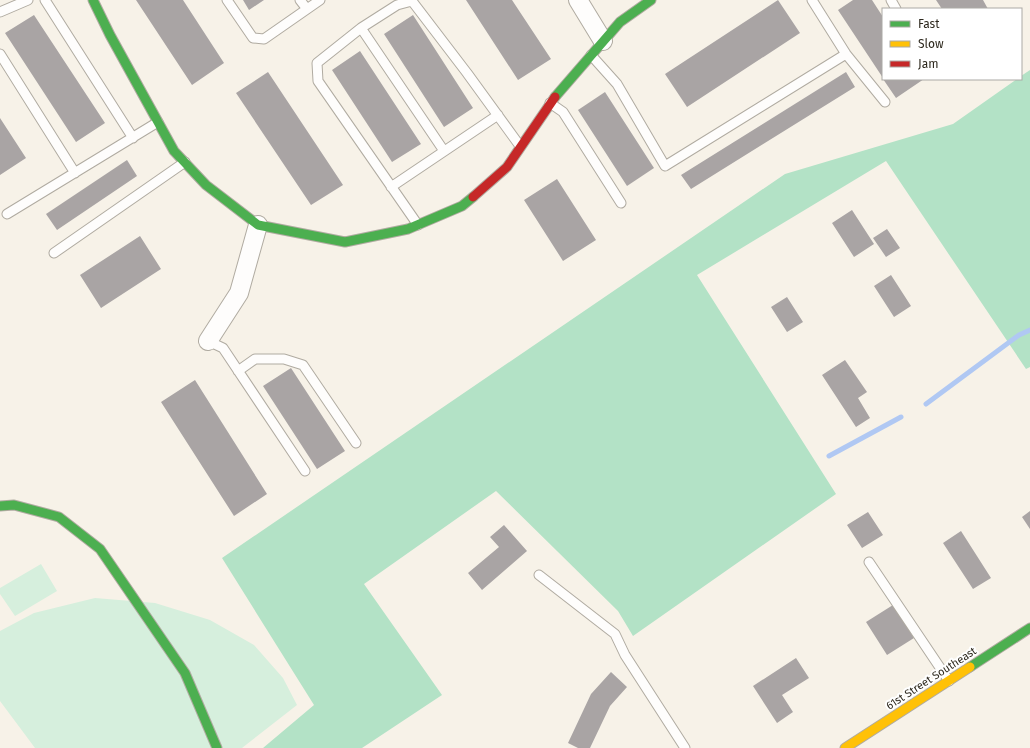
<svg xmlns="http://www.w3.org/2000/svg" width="1030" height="748" font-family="'Fira Sans',sans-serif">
<rect width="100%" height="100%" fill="#f7f2e8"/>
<path fill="#d6efdd" d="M41,564L57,591L15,616L0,594V588Z
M95,598L155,603L210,620L254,645L283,678L297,705L242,748H35L0,701V631L34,613Z"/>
<path fill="#b3e2c6" d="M1030,70V367L1026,369L886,161L697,275L836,494L633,636L618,611L496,491L364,584L442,695L362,748H263L314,705L222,558L785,174L953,124L1017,79H1021V76Z"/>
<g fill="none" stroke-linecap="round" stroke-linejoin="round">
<path stroke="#b0c8f3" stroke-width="5" d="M926,404L1019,335L1030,330
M829,456L901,417"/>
</g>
<path fill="#a9a4a4" d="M136,0H183L224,63L192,85Z
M243,0H264L249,10Z
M466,0H512L551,59L518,80Z
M778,0L800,33L687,107L665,74Z
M853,0H872L883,17V78L838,10Z
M936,0H983L988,9H942Z
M34,15L105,123L76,142L5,33Z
M413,15L473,108L444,127L384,34Z
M360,51L421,144L392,162L332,70Z
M268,72L343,185L311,205L236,93Z
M846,72L855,87L691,189L681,175Z
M883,79H924L896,98Z
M605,92L654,168L627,186L578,110Z
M0,118L26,158L0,175Z
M127,160L137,176L57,230L46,214Z
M557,179L596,240L563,261L524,200Z
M852,210L874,244L854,257L832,223Z
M887,229L900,248L886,257L873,238Z
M140,236L161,269L101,308L80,275Z
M891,275L911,306L894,317L874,286Z
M787,297L803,322L787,332L771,307Z
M845,360L867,392L858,398L870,418L856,427L822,375Z
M291,368L345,451L317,469L263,386Z
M195,380L267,494L234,516L161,402Z
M1030,511V529L1022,517Z
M868,512L883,535L862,548L847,525Z
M504,525L527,551L482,590L468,573L499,547L490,537Z
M961,531L991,578L973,589L943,543Z
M893,605L914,638L887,655L866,622Z
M796,658L809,678L782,695L793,712L777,723L753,686Z
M611,672L627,687L610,706L590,748H578L568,743L591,694Z"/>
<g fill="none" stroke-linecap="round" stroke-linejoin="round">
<defs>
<path id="lane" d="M45,0L133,138
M227,0L253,38L264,39L320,0
M300,0L307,9
M812,0L846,54L885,102
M891,0L896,9
M0,12L28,0
M361,28L444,151
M0,54L75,173
M591,55L617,84L665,166L846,54
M550,103L563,112L621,203
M391,187L498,115
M7,214L158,122
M418,225L318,81L317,63L361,28L397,5L412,1L467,73L520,146
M54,253L185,162
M208,341L223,348L305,471
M238,371L255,359H284L303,365L356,443
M869,562L949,681
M539,575L615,634L625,655L685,748"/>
<path id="street" d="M578,0L603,41
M208,341L239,293L258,225"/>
<path id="fast" d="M93,0L110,35L174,151L206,185L258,225L345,242L408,229L462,206L473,197
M555,97L620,22L651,0
M0,506L14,505L59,517L100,549L185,673L217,748
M970,667L1030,628"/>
<path id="slow" d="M845,748L970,667"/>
<path id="jam" d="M473,197L507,167L555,97"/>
</defs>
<use href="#lane" stroke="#b0aba1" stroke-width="11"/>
<use href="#street" stroke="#b0aba1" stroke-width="20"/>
<use href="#fast" stroke="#b0aba1" stroke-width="11"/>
<use href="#slow" stroke="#b0aba1" stroke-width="11"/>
<use href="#jam" stroke="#b0aba1" stroke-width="11"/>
<use href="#lane" stroke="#fefdfc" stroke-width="9"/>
<use href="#street" stroke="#fefdfc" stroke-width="18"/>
<use href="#fast" stroke="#4caf50" stroke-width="9"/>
<use href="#slow" stroke="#ffc107" stroke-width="9"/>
<use href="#jam" stroke="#c62828" stroke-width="9"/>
</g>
<g text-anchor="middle" stroke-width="4" stroke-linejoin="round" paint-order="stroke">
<g font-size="11" fill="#2d281d" stroke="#fff">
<text transform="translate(931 678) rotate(-33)" y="4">61st Street Southeast</text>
</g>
</g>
<rect x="882" y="8" width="140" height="72" fill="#ffffff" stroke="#aba9a5"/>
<rect x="890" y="21" width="20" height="6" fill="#4caf50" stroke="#aba9a5"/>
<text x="918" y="28" font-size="12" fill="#2d281d">Fast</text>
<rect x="890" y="41" width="20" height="6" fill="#ffc107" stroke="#aba9a5"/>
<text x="918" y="48" font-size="12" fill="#2d281d">Slow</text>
<rect x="890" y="61" width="20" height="6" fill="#c62828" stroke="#aba9a5"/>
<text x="918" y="68" font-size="12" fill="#2d281d">Jam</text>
</svg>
